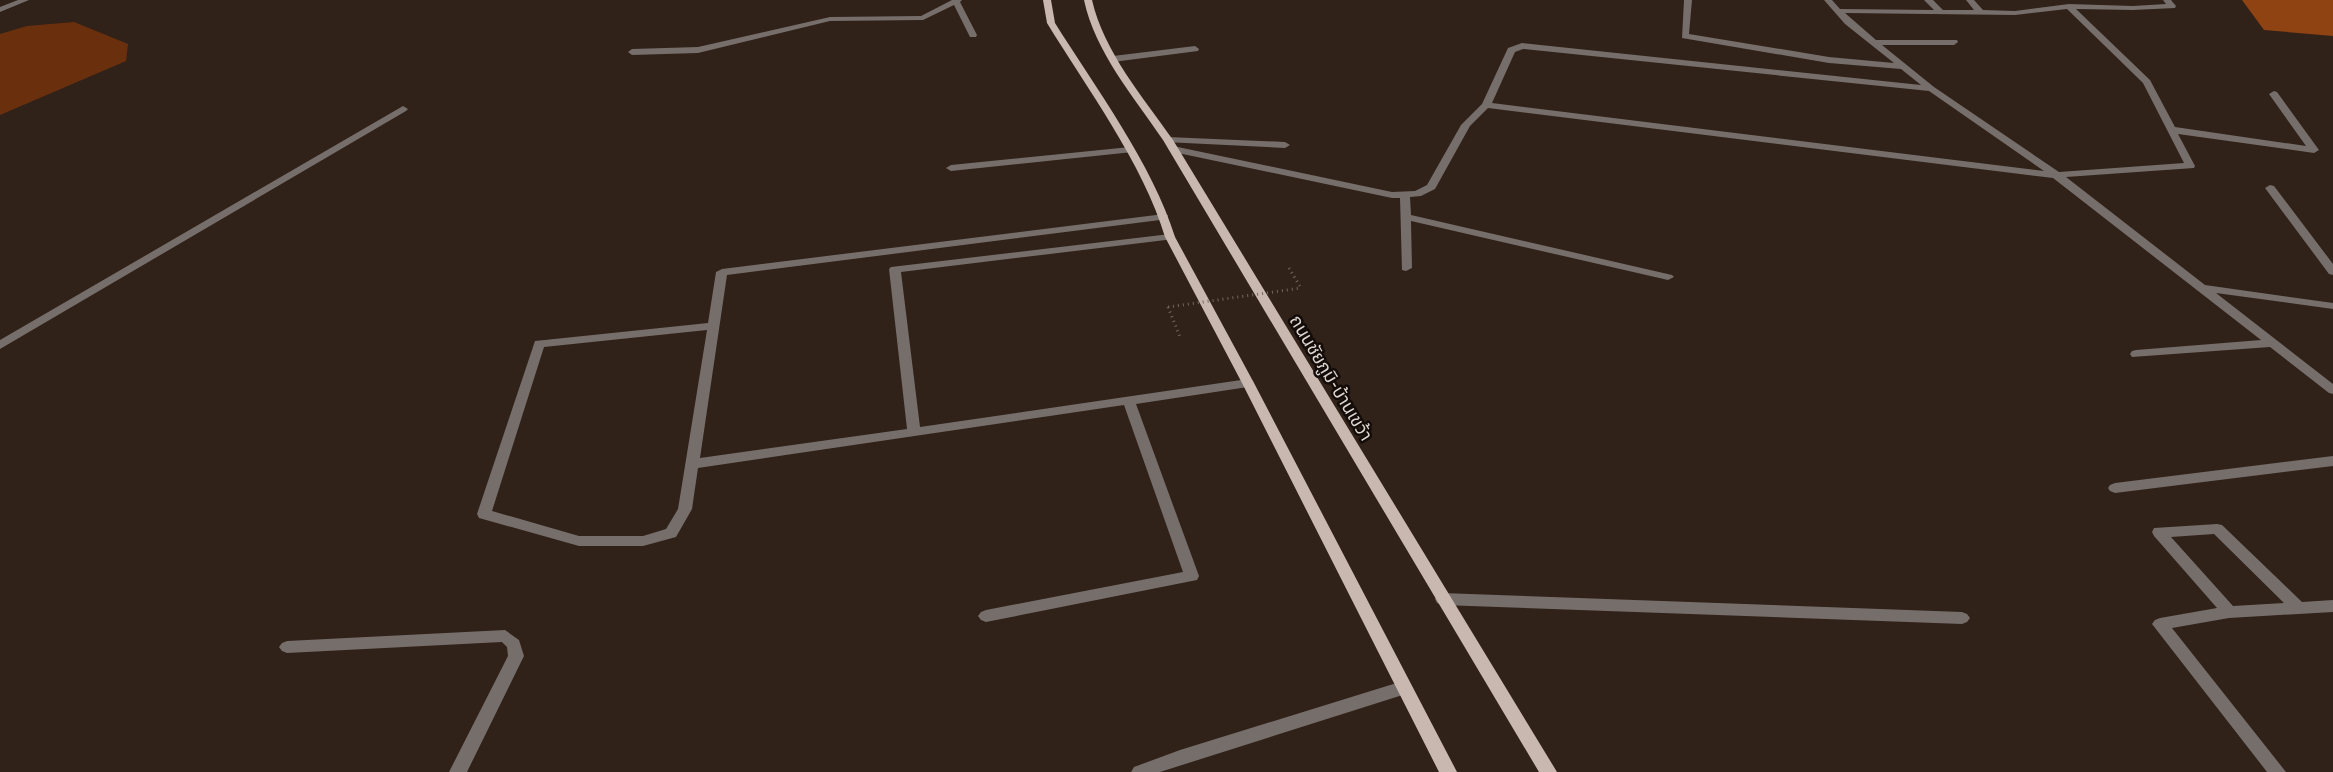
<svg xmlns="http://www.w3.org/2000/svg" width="2333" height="772" font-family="Overpass,'Noto Sans Thai',sans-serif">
<rect width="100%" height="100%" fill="#302119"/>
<path fill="#6a300d" d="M74,22L128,44L126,61L0,115V34L27,26Z"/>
<path fill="#8f4313" d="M2242,0H2333V36L2264,30Z"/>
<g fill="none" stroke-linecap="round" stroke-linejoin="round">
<path stroke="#73665f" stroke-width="3" stroke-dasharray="1 4" stroke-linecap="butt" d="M1289,268L1301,288
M1168,307L1180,337"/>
<path fill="#766e6a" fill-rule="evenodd" d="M18,0H29L0,12V7Z
M952,0H962L960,2L977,35L976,37H970L954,5L923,20L830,21L698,53L632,55L628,52L632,49L698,47L830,17L921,16Z
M1684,0H1692L1689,34L1829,57L1894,63L1845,24L1824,0H1832L1840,9L1934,10L1924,0H1933L1943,10H1974L1966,0H1974L1983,10L2015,11L2069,4L2133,6L2166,4L2163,0H2171L2176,6L2175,8L2133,10L2076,9L2150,80L2175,127L2306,146L2269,94L2274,91L2277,92L2319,150L2314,153L2178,134L2195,166L2194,168L2066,177L2205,285L2333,303V309L2216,293L2333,384V394L2329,393L2270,347L2132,357L2130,354L2132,351L2136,350L2261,340L2053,178L1488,108L1470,126L1435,189L1421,196L1410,197L1411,215L1672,275L1674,277L1668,280L1411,221L1412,268L1406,271L1402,270L1400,198H1392L1173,152L1168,149L1173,146L1392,192L1415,191L1427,185L1461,125L1482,104L1508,48L1522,43L1921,85L1901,69L1829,63L1682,38ZM2067,9L2143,83L2184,163L2059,172L1934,87L1882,45H1954L1958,42L1957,40H1876L1845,13L2015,15ZM1523,49L1929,91L2044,171L1492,103L1515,52Z
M1195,46L1199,49L1198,51L1113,62L1109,59L1113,56Z
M403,106L408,109L406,111L0,349V340Z
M1168,137L1285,142L1290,145L1285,148L1165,142V138Z
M1130,147L1133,148V152L951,171L946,168L951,165Z
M2270,185L2274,186L2333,264V275L2329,274L2265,188Z
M1164,214L1168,215V219L727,275L700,458L907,429L889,269L891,267L1170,234L1174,235L1175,237L1174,239L901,272L920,427L1248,379L1252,380L1254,383L1252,386L1248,387L1136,404L1199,576L1197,580L986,622L981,620L978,616L981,612L986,610L1183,572L1124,405L698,468L692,509L676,537L643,546H579L479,518L477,514L535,341L708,323L716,272L722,269ZM707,330L678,509L666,529L643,536H579L492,511L544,347Z
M2333,456V466L2115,493L2110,491L2108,488L2110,485L2115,483Z
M2217,524L2222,525L2302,602L2333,600V612L2229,618L2172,628L2286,772H2267L2152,624L2155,620L2160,618L2217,608L2154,536L2152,532L2154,528ZM2214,534L2284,603L2233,606L2171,537Z
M1442,593L1962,612L1967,614L1970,618L1967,622L1962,624L1442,605L1437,603L1435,599L1437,595Z
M505,630L519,640L524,656L467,772H449L508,656L507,647L502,642L287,653L282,651L279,647L282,643L287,641Z
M1403,681L1409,683L1411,688L1409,693L1160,772H1131L1134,767L1180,750Z"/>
<path fill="#c9b8b0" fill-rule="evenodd" d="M1043,0H1051L1055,23C1095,87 1153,165 1175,237L1254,383L1457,772H1439L1242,383L1165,237C1144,165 1086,87 1047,23Z
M1084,0H1092C1104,52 1143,97 1173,140L1557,772H1539L1163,140C1134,97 1095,52 1084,0Z"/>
<path stroke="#73665f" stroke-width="3" stroke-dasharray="1 4" stroke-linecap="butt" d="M1168,307L1301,288"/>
</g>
<g text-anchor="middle" stroke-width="5" stroke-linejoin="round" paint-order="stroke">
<g font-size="18" fill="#dfd5d0" stroke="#130c09">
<text transform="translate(1331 378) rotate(59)" y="6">ถนนชัยภูมิ-บ้านเขว้า</text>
</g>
</g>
</svg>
